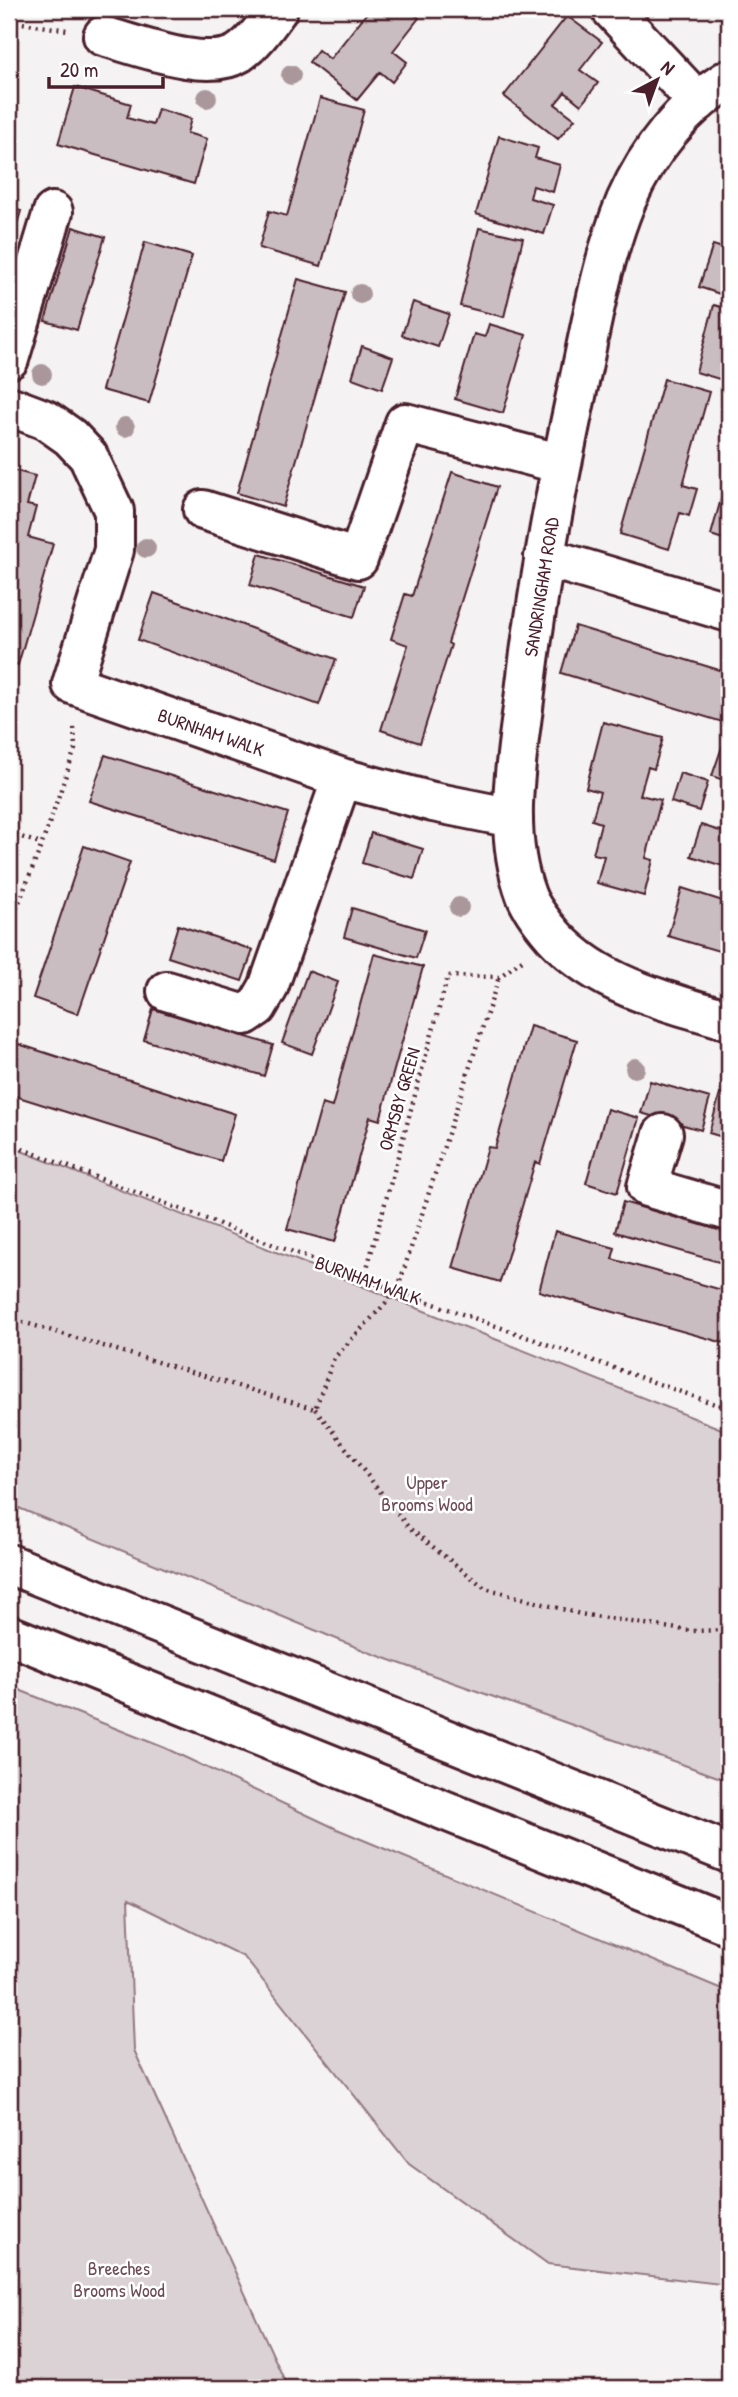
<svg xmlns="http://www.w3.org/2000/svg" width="738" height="2397" font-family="'Patrick Hand',sans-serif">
<rect width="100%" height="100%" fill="#f4f2f2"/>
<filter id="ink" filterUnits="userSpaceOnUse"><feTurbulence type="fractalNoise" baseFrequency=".0143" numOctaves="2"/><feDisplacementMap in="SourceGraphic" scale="14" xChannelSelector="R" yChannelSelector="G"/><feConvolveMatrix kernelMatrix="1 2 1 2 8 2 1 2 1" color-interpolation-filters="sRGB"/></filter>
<g filter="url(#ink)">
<path fill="#dbd2d5" stroke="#927880" stroke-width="2" d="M9,1146L729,1432V1781L368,1652L9,1504Z
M9,1686L165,1748L337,1829L729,1992V2285L548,2264L409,2164L244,1957L128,1900L134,2050L288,2388H9Z"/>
<path fill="#cabdc1" stroke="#4a1f2b" stroke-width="2" d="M370,9H407L419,18L393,51L407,62L392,82L380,72L357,100L309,62L318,50L330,59Z
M567,16L602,42L580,70L598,83L581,105L565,92L555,104L575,119L558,139L504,96Z
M75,87L131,104L127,118L153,125L158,109L191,119L187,133L207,139L194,184L58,144Z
M320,98L364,110L321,266L259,248L269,211L287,216Z
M499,136L538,148L535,158L560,165L553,192L533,186L530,198L553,205L544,234L476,214Z
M9,208L21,211L9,251Z
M73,227L105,237L77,330L45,321Z
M479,228L523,238L504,317L460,306Z
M145,242L192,256L149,403L102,390Z
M713,245L729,250V297L699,287Z
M298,279L345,292L283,507L237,493Z
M413,302L449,314L438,347L402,335Z
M714,305L729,309V382L696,372Z
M489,324L526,335L503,413L455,399L474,334L485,337Z
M362,346L393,357L382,389L352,378Z
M664,379L709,392L683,485L697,489L689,516L680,513L669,549L620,534Z
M9,469L35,476L27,505L36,507L28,537L53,544L18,665L9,662Z
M729,470V541L711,535Z
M452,472L497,487L448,643L451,645L420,743L381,730L408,645L391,639L405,594L412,596Z
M259,554L364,586L354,617L250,585Z
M154,593L336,659L319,705L138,640Z
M575,626L729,673V724L561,673Z
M603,722L663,738L654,769L648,767L640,795L661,800L646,858L653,860L644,896L597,883L604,856L593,854L601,823L592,820L600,792L586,788Z
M722,747L729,749V782L712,776Z
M105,755L288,813L274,859L89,801Z
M680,773L708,782L699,811L671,802Z
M701,825L729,834V868L691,856Z
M371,833L423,849L414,879L362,863Z
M84,846L130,862L78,1014L33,998Z
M682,888L729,903V954L668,936Z
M352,908L425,930L416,958L344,937Z
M178,925L253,950L242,981L168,957Z
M374,954L423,967L380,1120L370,1117L335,1242L287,1229L322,1104L332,1107Z
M308,971L338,982L312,1054L282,1043Z
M153,1009L273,1045L264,1076L144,1040Z
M530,1026L577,1040L540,1164L535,1162L500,1282L453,1268L488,1147L495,1148Z
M9,1041L235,1114L221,1161L9,1094Z
M650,1081L710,1098L701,1130L641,1113Z
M720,1094L729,1097V1139L709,1133Z
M607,1109L639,1118L617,1193L586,1183Z
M623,1202L729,1233V1265L615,1232Z
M555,1231L615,1248L612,1259L729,1292V1323L724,1343L539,1291Z"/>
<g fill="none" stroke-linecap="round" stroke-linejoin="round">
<defs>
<path id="minor" d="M611,9L698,102
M103,36C137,45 207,73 239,53C255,42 267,24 278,9
M729,79C683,107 648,151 626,201C601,261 591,328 577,391C556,489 538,585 526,684C518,753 501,828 526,895C530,907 540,919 547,928C592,985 663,1000 729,1020
M9,359L53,212
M9,406L46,420L70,437L88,456L114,511V550L72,684L342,778L433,802L513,818
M203,510L358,559L405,423L562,464
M544,557L729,612
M167,991L245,1015L257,1007L268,988L342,778
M663,1134L647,1187L729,1211"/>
<path id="highway" d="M9,1564L729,1853
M9,1635L729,1925"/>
</defs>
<use href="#minor" stroke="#4a1f2b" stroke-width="44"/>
<use href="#highway" stroke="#4a1f2b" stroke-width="44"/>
<path stroke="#4a1f2b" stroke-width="4.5" stroke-dasharray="2 5" stroke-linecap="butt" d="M9,21L67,30
M9,833L42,844
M9,928L42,844L75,749L74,724
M9,1144L364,1279L729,1409
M364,1279L448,976L499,977L525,958
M9,1318L315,1409L334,1358L397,1291L499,977
M723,1407L729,1392
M315,1409L409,1528L485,1588L580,1614L691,1631L729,1630"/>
<use href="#minor" stroke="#fff" stroke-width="38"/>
<use href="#highway" stroke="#fff" stroke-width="38"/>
</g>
<g fill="#aa979c">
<circle cx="291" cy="75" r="10"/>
<circle cx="207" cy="98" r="10"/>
<circle cx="360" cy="294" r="10"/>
<circle cx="42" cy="374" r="10"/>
<circle cx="125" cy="427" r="10"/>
<circle cx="146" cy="548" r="10"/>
<circle cx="459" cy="907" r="10"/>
<circle cx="635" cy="1068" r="10"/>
</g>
</g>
<g text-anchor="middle" stroke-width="5" stroke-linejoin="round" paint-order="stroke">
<g font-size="19" fill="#4a1f2b" stroke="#fff">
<text transform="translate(541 587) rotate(-81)" y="7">SANDRINGHAM ROAD</text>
<text transform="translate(211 732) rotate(19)" y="7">BURNHAM WALK</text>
<text transform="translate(399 1099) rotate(-74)" y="7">ORMSBY GREEN</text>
<text transform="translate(368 1280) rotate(20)" y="7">BURNHAM WALK</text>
</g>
<g font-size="19" fill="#6e4c56" stroke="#fff">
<text x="427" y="1489">Upper<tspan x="427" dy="22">Brooms Wood</tspan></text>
<text x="119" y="2275">Breeches<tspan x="119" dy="22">Brooms Wood</tspan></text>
</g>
</g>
<rect width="738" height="2397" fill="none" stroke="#fff" stroke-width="35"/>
<rect x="18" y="18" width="703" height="2362" fill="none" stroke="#4a1f2b" stroke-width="2.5" filter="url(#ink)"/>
<g transform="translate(657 80) rotate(41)" stroke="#ffffff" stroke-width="5" paint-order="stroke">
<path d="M0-5L12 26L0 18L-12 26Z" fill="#4a1f2b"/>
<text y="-10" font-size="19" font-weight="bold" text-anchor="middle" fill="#4a1f2b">N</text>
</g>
<path d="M49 77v10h114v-10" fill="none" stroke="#4a1f2b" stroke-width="3.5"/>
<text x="60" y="77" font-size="21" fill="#4a1f2b" stroke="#ffffff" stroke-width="5" paint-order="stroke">20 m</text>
</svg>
